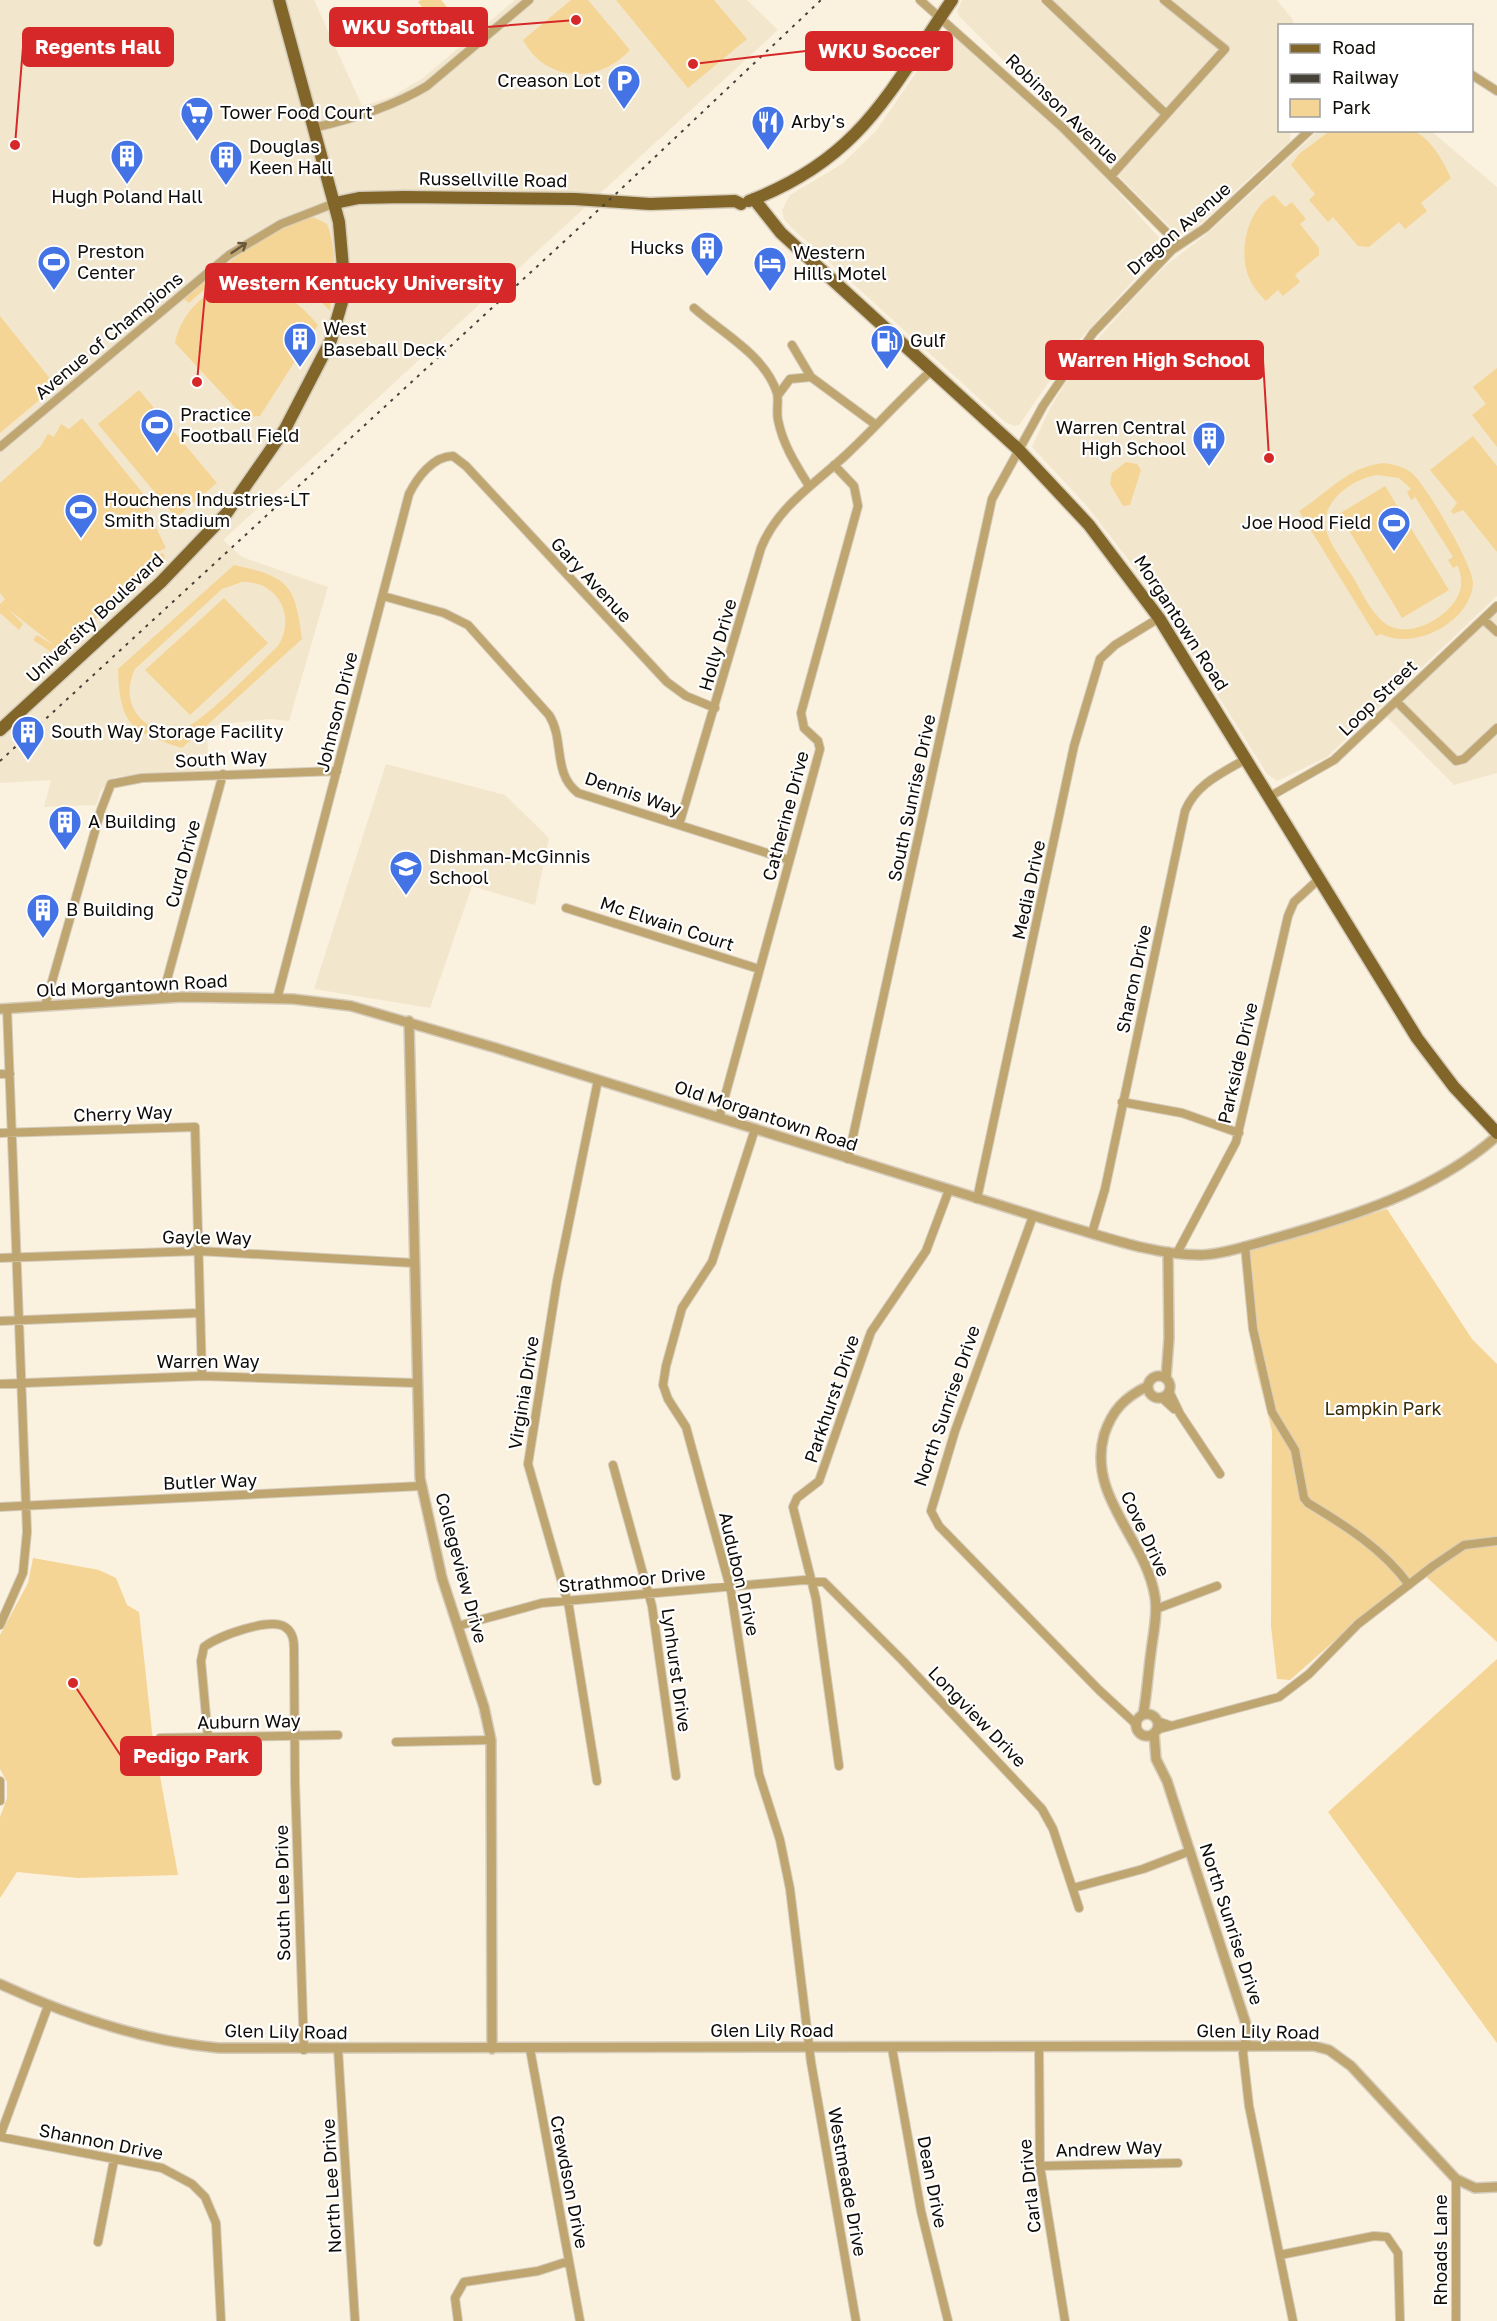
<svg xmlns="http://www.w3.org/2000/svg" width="1497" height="2321" font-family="'Golos Text',sans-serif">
<rect width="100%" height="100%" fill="#fbf1df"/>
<path fill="#f2e6cd" d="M0,0H314L362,106L391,97L423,78L515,0H747L778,30L223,540L242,557L328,587L289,721L270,719L215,725L207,734L209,770L114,777L101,790L96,805L44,807L51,780L0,783Z
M962,0H1277L1293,20V25L1280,26V130L1291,131L1290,141L1193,230L1178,235L959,16L957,11Z
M947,35H954L1011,83L1087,157L1161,240V250L1073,347L1019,425L1014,426L1005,422L793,229L784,219L782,210L790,195L842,164L876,131L941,36Z
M1318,131H1431L1497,187V596L1327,757L1277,781L1267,774L1154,593L1087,506L1032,447L1050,408L1082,357L1133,299L1165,266L1207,234Z
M1497,607V773L1454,785L1384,714Z
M386,764L505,795L549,838L535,905L472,886L430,1008L314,989Z"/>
<path fill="#f5d595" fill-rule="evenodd" d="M421,0H441L451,12L436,24L418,2Z
M571,0H588L630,50C599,84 546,83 523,40Z
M616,0H714L747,39L688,88Z
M1331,130L1414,131C1432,140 1443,161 1451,178L1421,203L1427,211L1405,229L1399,222L1369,247L1358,246L1333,217L1328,222L1309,200L1315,194L1291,165L1299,154Z
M1274,195L1285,207L1292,202L1306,219L1300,224L1319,248V255L1295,275L1300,282L1283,296L1278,290L1266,301C1259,294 1253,287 1249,278C1238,252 1247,208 1274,195Z
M313,217L327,224C338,251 334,283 330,311L310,290L304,297C249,267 239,258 189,303L184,299C222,267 264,230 313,217Z
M240,281C273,285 297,299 318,325L260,416L244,417L175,343C182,310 208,287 240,281Z
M0,316L56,386L0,433Z
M1497,368V447L1472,415L1486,404L1473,387Z
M139,390L217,483L176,518L98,424Z
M82,418L154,507L148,511L166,548L157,552L158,555L163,553L165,559L80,632L76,630L59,657L33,640L37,635L55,646L8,609L23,624L19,630L0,613V604L5,599L0,593V483L40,447L48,434L54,437L61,424L69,429Z
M1473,436L1497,466V552L1463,510L1453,514L1451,511L1457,503L1430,470Z
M1126,462L1137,464L1141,470L1130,505L1123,506L1110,484L1112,473Z
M1384,463C1395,465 1406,467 1414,475C1427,488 1474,566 1473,584C1470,622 1415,651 1381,634L1376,636L1299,511C1329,492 1347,467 1384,463ZM1378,475L1399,478L1411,489L1407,492L1411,500L1415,498L1414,495L1453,557L1448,560L1453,568L1457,566L1456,563C1464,578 1463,592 1452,605C1436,624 1401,641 1380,619C1369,608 1361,591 1353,577C1344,563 1333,549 1327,533C1317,504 1352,478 1378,475Z
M1385,486L1449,590L1402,618L1339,514Z
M234,565C288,577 295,583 302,639L182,748C130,731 120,725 118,669ZM242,582C277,581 297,615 278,646C259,664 206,719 185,728C167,735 147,729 136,713C127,699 128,684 135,669L222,589Z
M224,598L268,643L190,715L145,670Z
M1387,1209L1472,1339L1497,1364V1642L1421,1572L1372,1608L1290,1680L1277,1679L1271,1626L1272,1431L1254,1361L1241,1254Z
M33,1558L99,1570L116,1578L127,1605L139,1612L152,1732L178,1875L78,1878L17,1872L0,1898V1817L7,1798V1782L0,1769V1635L28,1583Z
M1497,1659V2043L1328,1812Z"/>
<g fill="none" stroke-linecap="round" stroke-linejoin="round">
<defs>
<path id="minor" d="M920,0L1062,127L1179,245
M1046,0L1166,114
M1472,75L1497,91
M313,128C353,119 392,107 427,86L529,0
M1111,176L1225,49L1164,0
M694,308C722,333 765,355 777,393C779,400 776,411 778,420C783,445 796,465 809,486
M792,345L811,377L876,425
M778,395L790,379L811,377
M0,447L229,255L281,224L335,203
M383,596L444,613L468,625L549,715C565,740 552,773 578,793L789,860
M1483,619L1497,632
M1396,701L1456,761L1464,759L1497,728
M1269,797L1334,760L1497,606
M679,825L761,548C778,506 815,484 847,454C876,427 902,397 932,370
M566,908L759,969
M162,998L223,774
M277,999L409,494C417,478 433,456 453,456L466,466L667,682L686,696L715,708
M45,1006L101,810L111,784L142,778L337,771
M0,1074H10
M1122,1102L1182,1113L1239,1133
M719,1118L820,749L818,741L804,728L801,713L858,506L854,486L834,465
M755,1129L712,1262L682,1308L666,1366L663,1385L668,1399L686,1427L731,1591L759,1774L780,1840L790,1889L811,2062L856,2321
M0,1133L195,1127L202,1376
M848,1159L992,499L1043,406L1093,333L1172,250L1205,228L1310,130
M977,1199L1074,746L1100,659L1115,645L1159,618
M1033,1216L955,1431L931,1511L939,1526L1099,1690L1137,1725
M1092,1233L1105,1189L1185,811C1196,784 1222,773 1246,759
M1245,1246L1253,1329L1272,1412L1295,1450L1304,1498L1308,1503C1346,1526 1383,1549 1409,1585
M1177,1253L1236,1142L1288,916L1294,902L1319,879
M0,1258L198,1251L414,1263
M0,1321L199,1313
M0,1384L202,1376L416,1383
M1169,1391L1180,1414L1220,1474
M1161,1397L1174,1409
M613,1465L652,1606L676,1776
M0,1507L421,1486
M1156,1609L1217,1586
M0,1625L23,1573L27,1532L7,1008
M458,1626L542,1603L804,1580L824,1582L903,1661L1042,1809L1053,1829L1079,1908
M1157,1721L1169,1725
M1156,1730L1279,1697L1309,1674L1358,1624L1433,1566L1464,1545L1497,1541
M160,1738L338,1735
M208,1738L201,1661L204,1647C218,1636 270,1617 285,1627C293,1632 294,1640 294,1648L295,1782L304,2050
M396,1742L491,1740
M839,1766L816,1599L793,1507L797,1498L819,1481L871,1332L926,1251L949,1190
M0,1781V1801
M597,1781L569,1607L528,1464L557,1281L598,1080
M1073,1888L1143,1869L1190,1851
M1245,2045L1243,2053L1249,2106L1293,2321
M1039,2047L1040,2166L1065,2321
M892,2048L921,2211L948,2321
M338,2049L355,2321
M530,2049L580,2321
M0,2136L48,2006
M0,2137L162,2168L192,2184L205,2197L216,2223L221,2321
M1040,2166L1178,2163
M98,2242L114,2160
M1280,2255L1374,2236L1387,2237L1398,2253L1400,2321
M458,2321L455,2298L464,2282L538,2271L569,2261
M1456,2321V2179"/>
<path id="tertiary" d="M0,1009L182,997L293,999L351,1006L496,1048L1060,1224C1106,1237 1153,1255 1201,1255C1225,1254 1249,1245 1272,1239C1351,1217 1435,1191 1497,1136
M409,1021L420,1478L442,1578L484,1707L491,1740L492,2049
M1148 1387a11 11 0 1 1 22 0a11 11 0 1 1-22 0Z
M1166,1378L1169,1338L1168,1252
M1136 1725a11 11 0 1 1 22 0a11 11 0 1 1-22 0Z
M1143,1715C1147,1694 1148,1673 1151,1652C1153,1634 1158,1615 1155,1597C1146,1539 1087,1497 1104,1435C1112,1410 1125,1397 1148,1386
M1154,1733L1156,1759L1167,1781L1245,2021L1248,2032L1245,2045
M0,1984C69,2016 142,2041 219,2048L1314,2046L1329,2050L1351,2066L1456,2179L1475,2188L1497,2187"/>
<path id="primary" d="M754,199L781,233L1018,449L1089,525L1159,618L1417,1038L1454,1087L1497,1133
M749,201C860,159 889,92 952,0
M335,203L359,198L404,197L575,199L650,204L735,201L741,204
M0,730L161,582L226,514L285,429L331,340L342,302L344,279L339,222L279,0"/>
</defs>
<use href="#minor" stroke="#d5ccbc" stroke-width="10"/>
<use href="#tertiary" stroke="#d5ccbc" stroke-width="12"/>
<use href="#primary" stroke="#d5ccbc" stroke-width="15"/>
<use href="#minor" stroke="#bfa570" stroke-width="8"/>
<use href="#tertiary" stroke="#bfa570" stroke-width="9"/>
<use href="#primary" stroke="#826629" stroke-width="12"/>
<path stroke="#464139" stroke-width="2" stroke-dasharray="3 6" stroke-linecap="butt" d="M0,761L619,191L821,0"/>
</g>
<defs><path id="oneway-shaft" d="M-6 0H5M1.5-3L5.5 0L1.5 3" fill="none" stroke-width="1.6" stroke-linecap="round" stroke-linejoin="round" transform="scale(1.5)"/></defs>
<use stroke="#67583c" href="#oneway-shaft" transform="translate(239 248) rotate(-34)"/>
<defs>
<symbol id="parking-pin" viewBox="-11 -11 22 30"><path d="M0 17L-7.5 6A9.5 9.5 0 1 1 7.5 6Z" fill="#4473e5" stroke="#fff"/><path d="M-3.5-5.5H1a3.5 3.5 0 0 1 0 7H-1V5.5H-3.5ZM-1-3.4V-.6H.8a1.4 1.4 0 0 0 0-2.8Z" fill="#fff"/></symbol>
<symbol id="supermarket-pin" viewBox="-11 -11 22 30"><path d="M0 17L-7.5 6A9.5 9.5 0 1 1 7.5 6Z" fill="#4473e5" stroke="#fff"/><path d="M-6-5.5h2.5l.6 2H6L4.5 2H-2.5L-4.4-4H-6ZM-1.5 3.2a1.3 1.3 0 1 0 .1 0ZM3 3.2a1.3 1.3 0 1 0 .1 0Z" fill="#fff"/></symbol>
<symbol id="restaurant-pin" viewBox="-11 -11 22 30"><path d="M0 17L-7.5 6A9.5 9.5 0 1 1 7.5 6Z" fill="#4473e5" stroke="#fff"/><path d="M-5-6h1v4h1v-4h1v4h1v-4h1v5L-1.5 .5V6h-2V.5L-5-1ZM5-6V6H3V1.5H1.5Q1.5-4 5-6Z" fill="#fff"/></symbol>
<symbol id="building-pin" viewBox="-11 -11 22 30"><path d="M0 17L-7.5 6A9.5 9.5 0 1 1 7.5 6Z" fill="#4473e5" stroke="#fff"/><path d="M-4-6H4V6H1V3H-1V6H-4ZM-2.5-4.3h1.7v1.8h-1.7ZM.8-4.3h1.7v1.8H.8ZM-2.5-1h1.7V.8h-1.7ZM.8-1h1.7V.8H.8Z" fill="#fff"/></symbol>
<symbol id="stadium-pin" viewBox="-11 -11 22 30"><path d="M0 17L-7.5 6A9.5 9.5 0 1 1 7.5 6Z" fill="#4473e5" stroke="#fff"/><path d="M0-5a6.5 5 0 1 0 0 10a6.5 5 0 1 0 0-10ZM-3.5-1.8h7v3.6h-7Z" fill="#fff"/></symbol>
<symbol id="hotel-pin" viewBox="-11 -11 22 30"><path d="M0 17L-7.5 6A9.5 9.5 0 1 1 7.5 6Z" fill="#4473e5" stroke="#fff"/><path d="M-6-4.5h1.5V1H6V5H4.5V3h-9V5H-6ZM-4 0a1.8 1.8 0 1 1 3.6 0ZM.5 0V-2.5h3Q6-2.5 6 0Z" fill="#fff"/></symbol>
<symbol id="fuel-pin" viewBox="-11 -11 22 30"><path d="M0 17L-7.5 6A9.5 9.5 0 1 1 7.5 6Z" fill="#4473e5" stroke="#fff"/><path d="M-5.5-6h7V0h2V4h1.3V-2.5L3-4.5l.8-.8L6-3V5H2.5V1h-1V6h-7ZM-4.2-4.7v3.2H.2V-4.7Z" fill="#fff"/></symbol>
<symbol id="school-pin" viewBox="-11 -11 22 30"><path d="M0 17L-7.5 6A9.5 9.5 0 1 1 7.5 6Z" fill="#4473e5" stroke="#fff"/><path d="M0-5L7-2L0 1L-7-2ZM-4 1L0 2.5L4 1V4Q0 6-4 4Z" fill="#fff"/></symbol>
</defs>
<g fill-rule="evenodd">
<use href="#parking-pin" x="605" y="62" width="38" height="52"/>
<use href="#supermarket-pin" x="178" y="94" width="38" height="52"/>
<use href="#restaurant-pin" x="749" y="103" width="38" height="52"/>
<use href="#building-pin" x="108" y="137" width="38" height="52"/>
<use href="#building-pin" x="207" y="138" width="38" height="52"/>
<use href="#building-pin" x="688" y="229" width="38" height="52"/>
<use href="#stadium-pin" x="35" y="243" width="38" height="52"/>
<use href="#hotel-pin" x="751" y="244" width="38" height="52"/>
<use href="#building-pin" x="281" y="320" width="38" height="52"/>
<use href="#fuel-pin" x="868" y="322" width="38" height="52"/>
<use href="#stadium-pin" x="138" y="406" width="38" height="52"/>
<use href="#building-pin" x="1190" y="419" width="38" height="52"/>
<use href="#stadium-pin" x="62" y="491" width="38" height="52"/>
<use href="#stadium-pin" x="1375" y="504" width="38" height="52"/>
<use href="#building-pin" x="9" y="713" width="38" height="52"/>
<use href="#building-pin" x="46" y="803" width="38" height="52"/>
<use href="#school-pin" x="387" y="848" width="38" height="52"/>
<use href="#building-pin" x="24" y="891" width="38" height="52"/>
</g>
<g text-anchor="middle" stroke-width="4.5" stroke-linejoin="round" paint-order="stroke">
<g font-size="18" fill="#0f0c07" stroke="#fff" text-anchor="start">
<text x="601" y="87" text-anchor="end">Creason Lot</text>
<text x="220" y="119">Tower Food Court</text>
<text x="791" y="128">Arby's</text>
<text x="249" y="153">Douglas<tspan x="249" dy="21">Keen Hall</tspan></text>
<text x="127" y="203" text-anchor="middle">Hugh Poland Hall</text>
<text x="684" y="254" text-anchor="end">Hucks</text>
<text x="77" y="258">Preston<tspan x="77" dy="21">Center</tspan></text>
<text x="793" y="259">Western<tspan x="793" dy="21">Hills Motel</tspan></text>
<text x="323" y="335">West<tspan x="323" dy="21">Baseball Deck</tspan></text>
<text x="910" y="347">Gulf</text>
<text x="180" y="421">Practice<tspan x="180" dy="21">Football Field</tspan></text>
<text x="1186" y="434" text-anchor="end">Warren Central<tspan x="1186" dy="21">High School</tspan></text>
<text x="104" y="506">Houchens Industries-LT<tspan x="104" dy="21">Smith Stadium</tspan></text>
<text x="1371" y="529" text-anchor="end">Joe Hood Field</text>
<text x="51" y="738">South Way Storage Facility</text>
<text x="88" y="828">A Building</text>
<text x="429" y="863">Dishman-McGinnis<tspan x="429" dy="21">School</tspan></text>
<text x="66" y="916">B Building</text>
</g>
<g font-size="18" fill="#0f0c07" stroke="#fff">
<text transform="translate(1062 109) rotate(44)" y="6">Robinson Avenue</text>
<text transform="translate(493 180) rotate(1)" y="6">Russellville Road</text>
<text transform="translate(1179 229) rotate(-41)" y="6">Dragon Avenue</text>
<text transform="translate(109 336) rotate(-40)" y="6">Avenue of Champions</text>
<text transform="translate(591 580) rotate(47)" y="6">Gary Avenue</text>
<text transform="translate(95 618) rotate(-43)" y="6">University Boulevard</text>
<text transform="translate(1181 623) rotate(57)" y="6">Morgantown Road</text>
<text transform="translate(718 645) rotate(-74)" y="6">Holly Drive</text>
<text transform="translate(1378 698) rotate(-44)" y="6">Loop Street</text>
<text transform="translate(337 712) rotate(-76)" y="6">Johnson Drive</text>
<text transform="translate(221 759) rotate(-3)" y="6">South Way</text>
<text transform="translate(633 794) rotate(19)" y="6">Dennis Way</text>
<text transform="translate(912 798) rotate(-78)" y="6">South Sunrise Drive</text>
<text transform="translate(786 816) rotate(-75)" y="6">Catherine Drive</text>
<text transform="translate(183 864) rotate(-75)" y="6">Curd Drive</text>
<text transform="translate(1029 890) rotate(-78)" y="6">Media Drive</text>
<text transform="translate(667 924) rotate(18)" y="6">Mc Elwain Court</text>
<text transform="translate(1134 979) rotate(-78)" y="6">Sharon Drive</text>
<text transform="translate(132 986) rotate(-3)" y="6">Old Morgantown Road</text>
<text transform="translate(1238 1063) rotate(-77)" y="6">Parkside Drive</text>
<text transform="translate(123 1114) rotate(-2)" y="6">Cherry Way</text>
<text transform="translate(766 1116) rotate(18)" y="6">Old Morgantown Road</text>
<text transform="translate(207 1238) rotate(1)" y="6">Gayle Way</text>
<text x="208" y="1368">Warren Way</text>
<text transform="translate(524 1393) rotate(-81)" y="6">Virginia Drive</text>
<text transform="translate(832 1399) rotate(-71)" y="6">Parkhurst Drive</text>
<text transform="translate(947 1406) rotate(-71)" y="6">North Sunrise Drive</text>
<text transform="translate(210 1482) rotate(-2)" y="6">Butler Way</text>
<text transform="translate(1145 1534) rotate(65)" y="6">Cove Drive</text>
<text transform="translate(461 1568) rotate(75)" y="6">Collegeview Drive</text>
<text transform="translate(739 1574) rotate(77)" y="6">Audubon Drive</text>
<text transform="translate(632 1580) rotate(-5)" y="6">Strathmoor Drive</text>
<text transform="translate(676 1670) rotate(82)" y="6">Lynhurst Drive</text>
<text transform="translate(977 1717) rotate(46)" y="6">Longview Drive</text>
<text transform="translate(249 1722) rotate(-1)" y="6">Auburn Way</text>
<text transform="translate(283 1893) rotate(-91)" y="6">South Lee Drive</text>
<text transform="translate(1231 1924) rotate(72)" y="6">North Sunrise Drive</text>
<text x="772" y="2037">Glen Lily Road</text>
<text transform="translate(286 2032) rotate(1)" y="6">Glen Lily Road</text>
<text transform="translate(1258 2032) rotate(1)" y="6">Glen Lily Road</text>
<text transform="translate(101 2142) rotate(11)" y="6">Shannon Drive</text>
<text transform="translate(1109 2149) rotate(-2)" y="6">Andrew Way</text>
<text transform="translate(569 2182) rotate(79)" y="6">Crewdson Drive</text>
<text transform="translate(847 2182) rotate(80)" y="6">Westmeade Drive</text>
<text transform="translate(932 2182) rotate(79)" y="6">Dean Drive</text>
<text transform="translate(332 2186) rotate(-93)" y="6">North Lee Drive</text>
<text transform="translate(1030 2186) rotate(-96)" y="6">Carla Drive</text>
<text transform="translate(1441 2250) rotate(-90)" y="6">Rhoads Lane</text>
</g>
<g font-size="18" fill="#3b2c07" stroke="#fff">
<text x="1383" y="1415">Lampkin Park</text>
</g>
</g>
<path fill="none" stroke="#d62828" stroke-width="2" d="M576 20L487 27M15 145L23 47M693 64L806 51M197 382L206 283M1269 458L1263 360M73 1683L121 1756"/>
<g fill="#d62828" stroke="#fff" stroke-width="2">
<circle cx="576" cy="20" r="6"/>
<circle cx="15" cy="145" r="6"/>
<circle cx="693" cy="64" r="6"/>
<circle cx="197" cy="382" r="6"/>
<circle cx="1269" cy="458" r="6"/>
<circle cx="73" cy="1683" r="6"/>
</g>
<g fill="#d62828" stroke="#d62828" stroke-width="2">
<rect x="330" y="8" width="157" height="38" rx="6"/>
<rect x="23" y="28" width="150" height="38" rx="6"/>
<rect x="806" y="32" width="146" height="38" rx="6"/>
<rect x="206" y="264" width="309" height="38" rx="6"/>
<rect x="1046" y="341" width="217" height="38" rx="6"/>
<rect x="121" y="1737" width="140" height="38" rx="6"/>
</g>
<g font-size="20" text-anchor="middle" font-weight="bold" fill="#fff">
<text x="408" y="34">WKU Softball</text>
<text x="98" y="54">Regents Hall</text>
<text x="879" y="58">WKU Soccer</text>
<text x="361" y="290">Western Kentucky University</text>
<text x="1154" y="367">Warren High School</text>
<text x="191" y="1763">Pedigo Park</text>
</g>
<rect x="1278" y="24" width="195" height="108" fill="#ffffff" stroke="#9f9e9c" stroke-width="1.5"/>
<rect x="1290" y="44" width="30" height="9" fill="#826629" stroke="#9f9e9c" stroke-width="1.5"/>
<text x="1332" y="54" font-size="18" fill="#0f0c07">Road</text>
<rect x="1290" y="74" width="30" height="9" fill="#464139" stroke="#9f9e9c" stroke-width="1.5"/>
<text x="1332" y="84" font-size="18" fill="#0f0c07">Railway</text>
<rect x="1290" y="99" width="30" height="18" fill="#f5d595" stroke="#9f9e9c" stroke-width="1.5"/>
<text x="1332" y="114" font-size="18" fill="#0f0c07">Park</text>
</svg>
